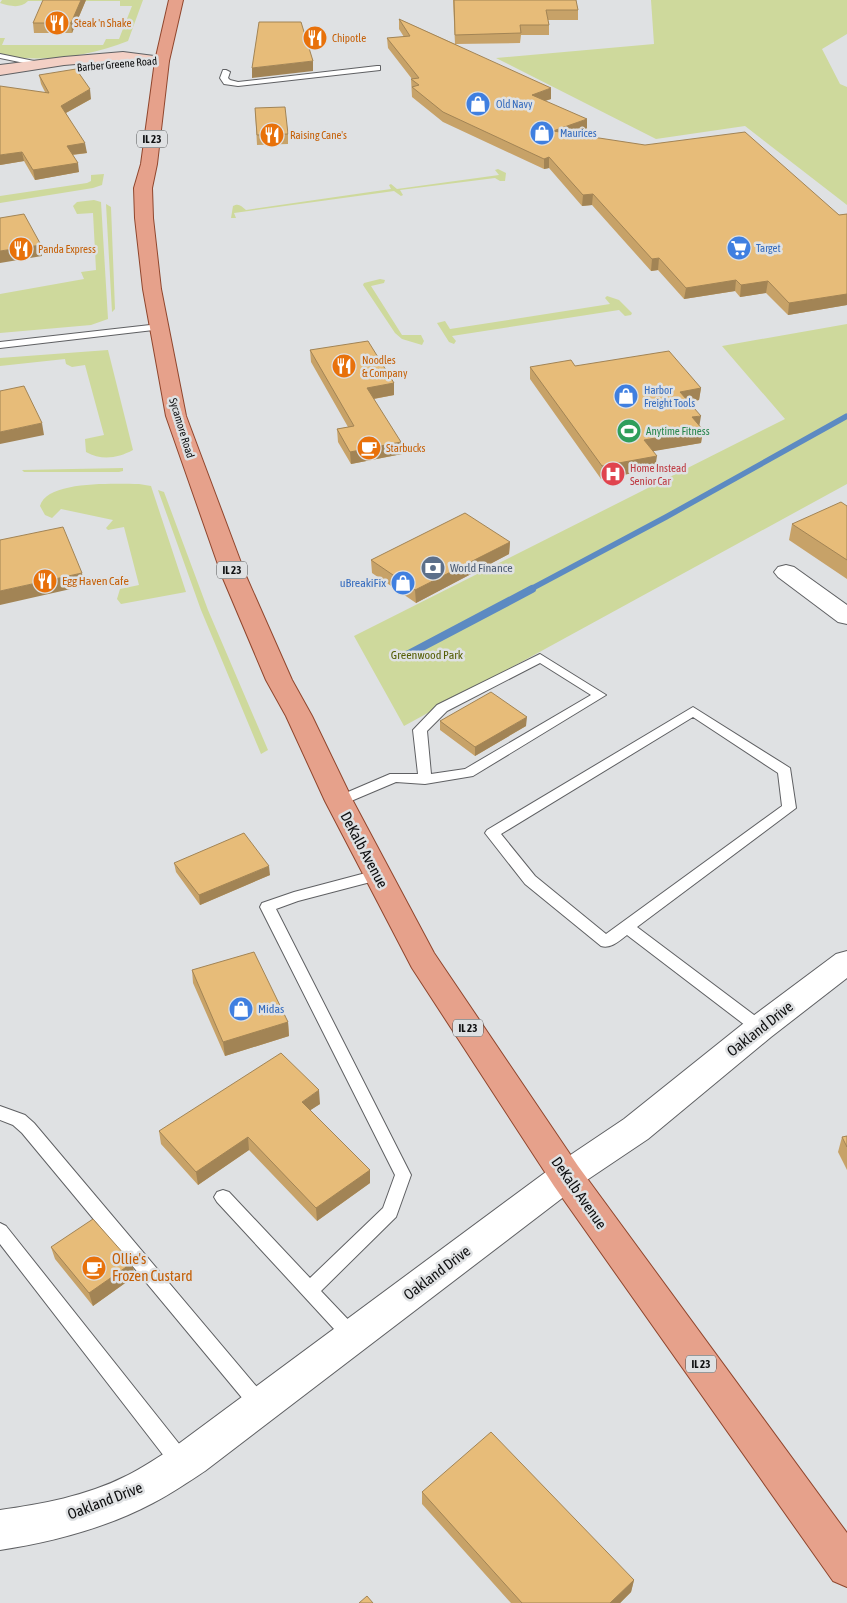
<svg xmlns="http://www.w3.org/2000/svg" width="847" height="1603" font-family="'Asap Condensed',sans-serif">
<rect width="100%" height="100%" fill="#dfe1e3"/>
<path fill="#ced99c" d="M2,0H143L128,41C87,57 43,63 0,55V38H5L2,45H103L106,39H119L132,6H120V1H28C20,9 10,6 0,3Z
M651,0H847V34L822,49L840,84L847,87V205L745,126L656,139L496,58L654,44Z
M498,169L506,173L505,181H500L495,178L400,190L403,195L401,196L394,191L234,213L236,218H231L233,206C239,203 241,206 246,210L391,189L389,185L391,184L397,189L499,175L495,170Z
M104,174L102,185L93,188L0,203V196L87,183L91,181V175Z
M94,200L101,202L108,319L91,325L0,333V294L84,279L81,272L96,270L93,213L77,214L73,206L77,202Z
M106,204L111,207L115,309L112,312Z
M380,279L385,280L384,283L371,286L402,335H421L424,341L422,345L402,339L395,333L363,285L364,283Z
M607,296L619,300L632,313L631,315L625,316L619,310L452,336L456,341L454,344L449,342L437,323L445,321L450,329L610,304L605,298Z
M847,324V484L404,726L354,636L785,419L722,346Z
M108,350L133,450C118,458 102,461 86,452L85,439L104,435L85,365L72,367L66,364L65,359L0,366V358Z
M123,468V471L119,472H24L22,470Z
M139,484L151,486L186,592L121,604L117,599L120,589L139,585L124,527L108,530L106,528L113,520L61,509L52,518L45,515L40,506C47,480 116,484 139,484Z
M158,490L164,492L208,610L268,750L261,754L201,610Z"/>
<g fill="none" stroke-linecap="round" stroke-linejoin="round">
<path stroke="#5c8ac2" stroke-width="5.5" d="M529,590L666,517L847,416"/>
<path stroke="#5c8ac2" stroke-width="8" d="M405,656L532,589"/>
<defs>
<path id="service" d="M0,54L39,62L43,64L39,66L0,58Z
M377,66H380V70L238,86L224,84L220,78L223,70H226L230,72L228,78L230,80L238,82Z
M159,324L162,325V329L0,348V342Z
M540,654L606,695L473,776L425,784L396,782L344,804H334L332,801L334,798L390,774H418L413,730L437,705ZM540,663L591,695L465,769L431,774L427,731L447,711Z
M693,707L790,768L796,808L637,927L766,1024L768,1028L766,1032L760,1034L754,1032L627,935C619,941 611,949 601,946L525,884L485,833L487,830ZM693,717L778,773L782,806L606,934L535,876L501,834Z
M377,870L382,871L384,875L382,879L298,901L276,909L411,1175L396,1217L321,1291L358,1330L361,1336L358,1342L352,1344L346,1342L217,1202L214,1197L217,1192L223,1190L229,1192L310,1278L383,1208L395,1175L260,907L262,903L294,892Z
M0,1106L25,1115L34,1123L267,1399L269,1405L267,1411L260,1414L253,1411L22,1133L13,1125L0,1120Z
M0,1223L6,1226L188,1455L191,1462L188,1469L181,1471L174,1469L0,1244Z"/>
<path id="minor" d="M786,565L794,567L847,605V624L838,622L778,577L774,572L778,567Z
M847,951V978L771,1037L648,1139L578,1186L205,1471C188,1482 171,1494 153,1503C106,1528 52,1542 0,1550V1510C42,1504 86,1496 124,1477C143,1468 160,1456 177,1445L554,1166L624,1119L749,1019L836,954Z"/>
<path id="secondary" d="M123,52L162,57L167,58L169,61L167,64L162,65L123,60L64,65L0,75V65L64,57Z"/>
<path id="primary" d="M169,0H183L169,61L157,164L152,188L153,218L161,289L186,416L246,576L292,680L312,716L353,801L434,953L578,1166L847,1533V1587L833,1581L554,1186L412,968L325,801L286,716L266,680L222,576L166,416L143,289L135,218L134,188L141,164L155,61Z"/>
</defs>
<use href="#service" stroke="#5f6063" stroke-width="2"/>
<use href="#minor" stroke="#5f6063" stroke-width="2"/>
<use href="#secondary" stroke="#5f6063" stroke-width="2"/>
<use href="#primary" stroke="#90462d" stroke-width="2"/>
<use href="#service" fill="#fff" fill-rule="evenodd"/>
<use href="#minor" fill="#fff" fill-rule="evenodd"/>
<use href="#secondary" fill="#f3d0c5" fill-rule="evenodd"/>
<use href="#primary" fill="#e6a18b" fill-rule="evenodd"/>
</g>
<path fill="#c7a268" d="M86,0L72,33H34L33,23Z
M453,0H576L578,10V20H548L549,25V35H521L520,43L455,44L551,99L545,101L587,130L574,134L839,215L847,214V305L788,315L766,293L740,297L735,291L684,299L658,270L651,271L592,205L582,206L549,168L544,169L443,122L412,97L411,79H412L388,48L387,38L404,37L399,29V19L455,44Z
M39,75L91,99L66,113L87,153L73,155L79,172L35,180L24,161L0,165L45,92L41,84Z
M255,108L288,134V144L257,145Z
M310,350L394,383V395L374,399L402,454L351,464L338,442L337,429L348,427L311,362Z
M575,366L701,388L699,400L689,402L699,426L703,430L701,443L652,451L655,469L601,479L530,379V367Z
M847,506V579L789,540L792,524Z
M510,542L509,554L416,603L372,573L371,560Z
M440,721L526,726L475,756L440,730Z
M174,863L270,875L200,905L176,872Z
M192,970L288,1022L289,1036L225,1056L193,983Z
M320,1104L310,1110L370,1170V1183L317,1221L249,1150L198,1185L161,1144L159,1131Z
M847,1136V1170L838,1152L842,1137Z
M51,1247L132,1263L135,1276L93,1306L55,1259Z
M422,1492L634,1580L631,1592L620,1603H511L422,1504Z"/>
<path fill="#a28455" d="M81,0H86L72,33L71,23Z
M313,61V71L252,78V68Z
M551,88V99L531,105L532,95Z
M90,89L91,99L62,115L61,106Z
M587,119V130L553,141V131Z
M85,143L87,153L68,155L67,146Z
M22,152L24,161L0,165V155Z
M549,157V168L544,169V159Z
M78,163L79,172L35,180L33,170Z
M593,194L592,205L582,206L583,195Z
M41,245L42,256L0,263V251Z
M659,258L658,270L651,271L652,259Z
M736,280L735,291L684,299L686,288Z
M768,281L766,293L740,297L741,285Z
M847,294V305L788,315L789,303Z
M394,383V395L367,400V388Z
M701,388L699,400L679,404L680,392Z
M701,416L699,428L692,417Z
M42,423L44,435L0,444V432Z
M703,430L701,443L643,453L644,440Z
M401,442L402,454L351,464L350,452Z
M657,456L655,469L601,479L602,466Z
M510,542L509,554L416,603L415,590Z
M82,573L84,586L0,605V591Z
M527,717L526,726L475,756V747Z
M269,866L270,875L200,905L199,895Z
M288,1022L289,1036L225,1056L223,1042Z
M319,1090L320,1104L303,1115L302,1102Z
M248,1137L249,1150L198,1185L196,1172Z
M370,1170V1183L317,1221L316,1208Z
M132,1263L135,1276L93,1306L89,1293Z
M634,1580L631,1592L620,1603H610Z"/>
<path fill="#e7bc79" stroke="#a28455" d="M43,0H81L71,23H33Z
M454,0H576L578,10H546L549,25H520L521,33L455,35Z
M399,19L551,88L532,95L587,119L553,131L645,145L745,132L839,215L847,214V294L789,303L768,281L741,285L736,280L686,288L659,258L652,259L593,194L583,195L549,157L544,159L443,112L412,87L419,85L411,79L419,78L387,38L410,36Z
M259,22H301L313,61L252,68Z
M76,69L90,89L61,106L85,143L67,146L78,163L33,170L22,152L0,155V86L49,93L39,75Z
M285,107L288,134L257,135L255,108Z
M24,214L41,245L0,251V218Z
M368,341L394,383L367,388L401,442L350,452L337,429L354,426L310,350Z
M669,351L701,388L680,392L701,416L692,417L703,430L644,440L657,456L602,466L530,367L571,360L575,366Z
M24,386L42,423L0,432V391Z
M841,502L847,506V560L792,524Z
M465,513L510,542L415,590L371,560Z
M63,527L82,573L0,591V540Z
M491,692L527,717L475,747L440,721Z
M244,833L269,866L199,895L174,863Z
M254,952L288,1022L223,1042L192,970Z
M281,1053L319,1090L302,1102L370,1170L316,1208L248,1137L196,1172L159,1131Z
M847,1136V1147L842,1137Z
M93,1219L132,1263L89,1293L51,1247Z
M491,1432L634,1580L610,1603H522L422,1492Z
M367,1596L373,1603H359Z"/>
<defs>
<symbol id="restaurant-disc" viewBox="-11 -11 22 22"><circle r="9.5" fill="#e8710a" stroke="#dfe1e3"/><path d="M-5-6h1v4h1v-4h1v4h1v-4h1v5L-1.5 .5V6h-2V.5L-5-1ZM5-6V6H3V1.5H1.5Q1.5-4 5-6Z" fill="#fff"/></symbol>
<symbol id="shop-disc" viewBox="-11 -11 22 22"><circle r="9.5" fill="#3f7fe0" stroke="#dfe1e3"/><path d="M-5-2.5h2.3a2.7 3.5 0 0 1 5.4 0H5L5.5 6h-11ZM-1.5-2.5h3a1.5 2.3 0 0 0-3 0Z" fill="#fff"/></symbol>
<symbol id="supermarket-disc" viewBox="-11 -11 22 22"><circle r="9.5" fill="#3f7fe0" stroke="#dfe1e3"/><path d="M-6-5.5h2.5l.6 2H6L4.5 2H-2.5L-4.4-4H-6ZM-1.5 3.2a1.3 1.3 0 1 0 .1 0ZM3 3.2a1.3 1.3 0 1 0 .1 0Z" fill="#fff"/></symbol>
<symbol id="stadium-disc" viewBox="-11 -11 22 22"><circle r="9.5" fill="#2e9e5b" stroke="#dfe1e3"/><path d="M0-5a6.5 5 0 1 0 0 10a6.5 5 0 1 0 0-10ZM-3.5-1.8h7v3.6h-7Z" fill="#fff"/></symbol>
<symbol id="cafe-disc" viewBox="-11 -11 22 22"><circle r="9.5" fill="#e8710a" stroke="#dfe1e3"/><path d="M-5.5-4.5H6V0H3Q3 3.5 0 3.5H-2.5Q-5.5 3.5-5.5 0ZM3-3.2v2h1.7v-2ZM-6 4.5H4V6H-6Z" fill="#fff"/></symbol>
<symbol id="hospital-disc" viewBox="-11 -11 22 22"><circle r="9.5" fill="#e0444e" stroke="#dfe1e3"/><path d="M-5-5h3v3.5h4V-5h3V5h-3V1.5h-4V5h-3Z" fill="#fff"/></symbol>
<symbol id="bank-disc" viewBox="-11 -11 22 22"><circle r="9.5" fill="#5c6f8a" stroke="#dfe1e3"/><path d="M-6-4H6V4H-6ZM0-2.3a2.3 2.3 0 1 0 0 4.6a2.3 2.3 0 1 0 0-4.6Z" fill="#fff"/></symbol>
</defs>
<g fill-rule="evenodd">
<use href="#restaurant-disc" x="43" y="9" width="28" height="28"/>
<use href="#restaurant-disc" x="301" y="24" width="28" height="28"/>
<use href="#shop-disc" x="464" y="90" width="28" height="28"/>
<use href="#shop-disc" x="528" y="119" width="28" height="28"/>
<use href="#restaurant-disc" x="258" y="121" width="28" height="28"/>
<use href="#supermarket-disc" x="725" y="234" width="28" height="28"/>
<use href="#restaurant-disc" x="7" y="235" width="28" height="28"/>
<use href="#restaurant-disc" x="330" y="352" width="28" height="28"/>
<use href="#shop-disc" x="612" y="382" width="28" height="28"/>
<use href="#stadium-disc" x="615" y="417" width="28" height="28"/>
<use href="#cafe-disc" x="355" y="434" width="28" height="28"/>
<use href="#hospital-disc" x="599" y="460" width="28" height="28"/>
<use href="#bank-disc" x="419" y="554" width="28" height="28"/>
<use href="#restaurant-disc" x="31" y="567" width="28" height="28"/>
<use href="#shop-disc" x="389" y="569" width="28" height="28"/>
<use href="#shop-disc" x="227" y="995" width="28" height="28"/>
<use href="#cafe-disc" x="80" y="1254" width="28" height="28"/>
</g>
<g text-anchor="middle" stroke-width="5" stroke-linejoin="round" paint-order="stroke">
<g font-size="11" fill="#c56008" stroke="#dfe1e3" text-anchor="start">
<text x="74" y="27">Steak 'n Shake</text>
<text x="332" y="42">Chipotle</text>
<text x="290" y="139">Raising Cane's</text>
<text x="38" y="253">Panda Express</text>
<text x="362" y="364">Noodles<tspan x="362" dy="13">&amp; Company</tspan></text>
<text x="386" y="452">Starbucks</text>
</g>
<g font-size="11" fill="#0e0f10" stroke="#dfe1e3">
<text transform="translate(117 64) rotate(-5)" y="4">Barber Greene Road</text>
<text transform="translate(182 428) rotate(73)" y="4">Sycamore Road</text>
</g>
<g font-size="11" fill="#366cbe" stroke="#dfe1e3" text-anchor="start">
<text x="496" y="108">Old Navy</text>
<text x="560" y="137">Maurices</text>
<text x="756" y="252">Target</text>
<text x="644" y="394">Harbor<tspan x="644" dy="13">Freight Tools</tspan></text>
</g>
<g fill="#dfe1e3" stroke="#4d4e4f" stroke-width="1">
<rect x="137" y="130.5" width="30" height="17" rx="4"/>
<rect x="217" y="561.5" width="30" height="17" rx="4"/>
<rect x="453" y="1019.5" width="30" height="17" rx="4"/>
<rect x="686" y="1355.5" width="30" height="17" rx="4"/>
</g>
<g font-size="11" font-weight="bold" fill="#0e0f10">
<text x="152" y="143">IL 23</text>
<text x="232" y="574">IL 23</text>
<text x="468" y="1032">IL 23</text>
<text x="701" y="1368">IL 23</text>
</g>
<g font-size="11" fill="#27864d" stroke="#dfe1e3" text-anchor="start">
<text x="646" y="435">Anytime Fitness</text>
</g>
<g font-size="11" fill="#be3a42" stroke="#dfe1e3" text-anchor="start">
<text x="630" y="472">Home Instead<tspan x="630" dy="13">Senior Car</tspan></text>
</g>
<g font-size="12" fill="#4e5e75" stroke="#dfe1e3" text-anchor="start">
<text x="450" y="572">World Finance</text>
</g>
<g font-size="12" fill="#c56008" stroke="#dfe1e3" text-anchor="start">
<text x="62" y="585">Egg Haven Cafe</text>
</g>
<g font-size="12" fill="#366cbe" stroke="#dfe1e3" text-anchor="end">
<text x="386" y="587">uBreakiFix</text>
<text x="258" y="1013" text-anchor="start">Midas</text>
</g>
<g font-size="12" fill="#555e06" stroke="#dfe1e3">
<text x="427" y="659">Greenwood Park</text>
</g>
<g font-size="15" fill="#0e0f10" stroke="#dfe1e3">
<text transform="translate(364 850) rotate(62)" y="5">DeKalb Avenue</text>
<text transform="translate(760 1029) rotate(-38)" y="5">Oakland Drive</text>
<text transform="translate(579 1193) rotate(55)" y="5">DeKalb Avenue</text>
<text transform="translate(437 1273) rotate(-37)" y="5">Oakland Drive</text>
<text transform="translate(105 1501) rotate(-21)" y="5">Oakland Drive</text>
</g>
<g font-size="15" fill="#c56008" stroke="#dfe1e3" text-anchor="start">
<text x="112" y="1264">Ollie's<tspan x="112" dy="17">Frozen Custard</tspan></text>
</g>
</g>
</svg>
